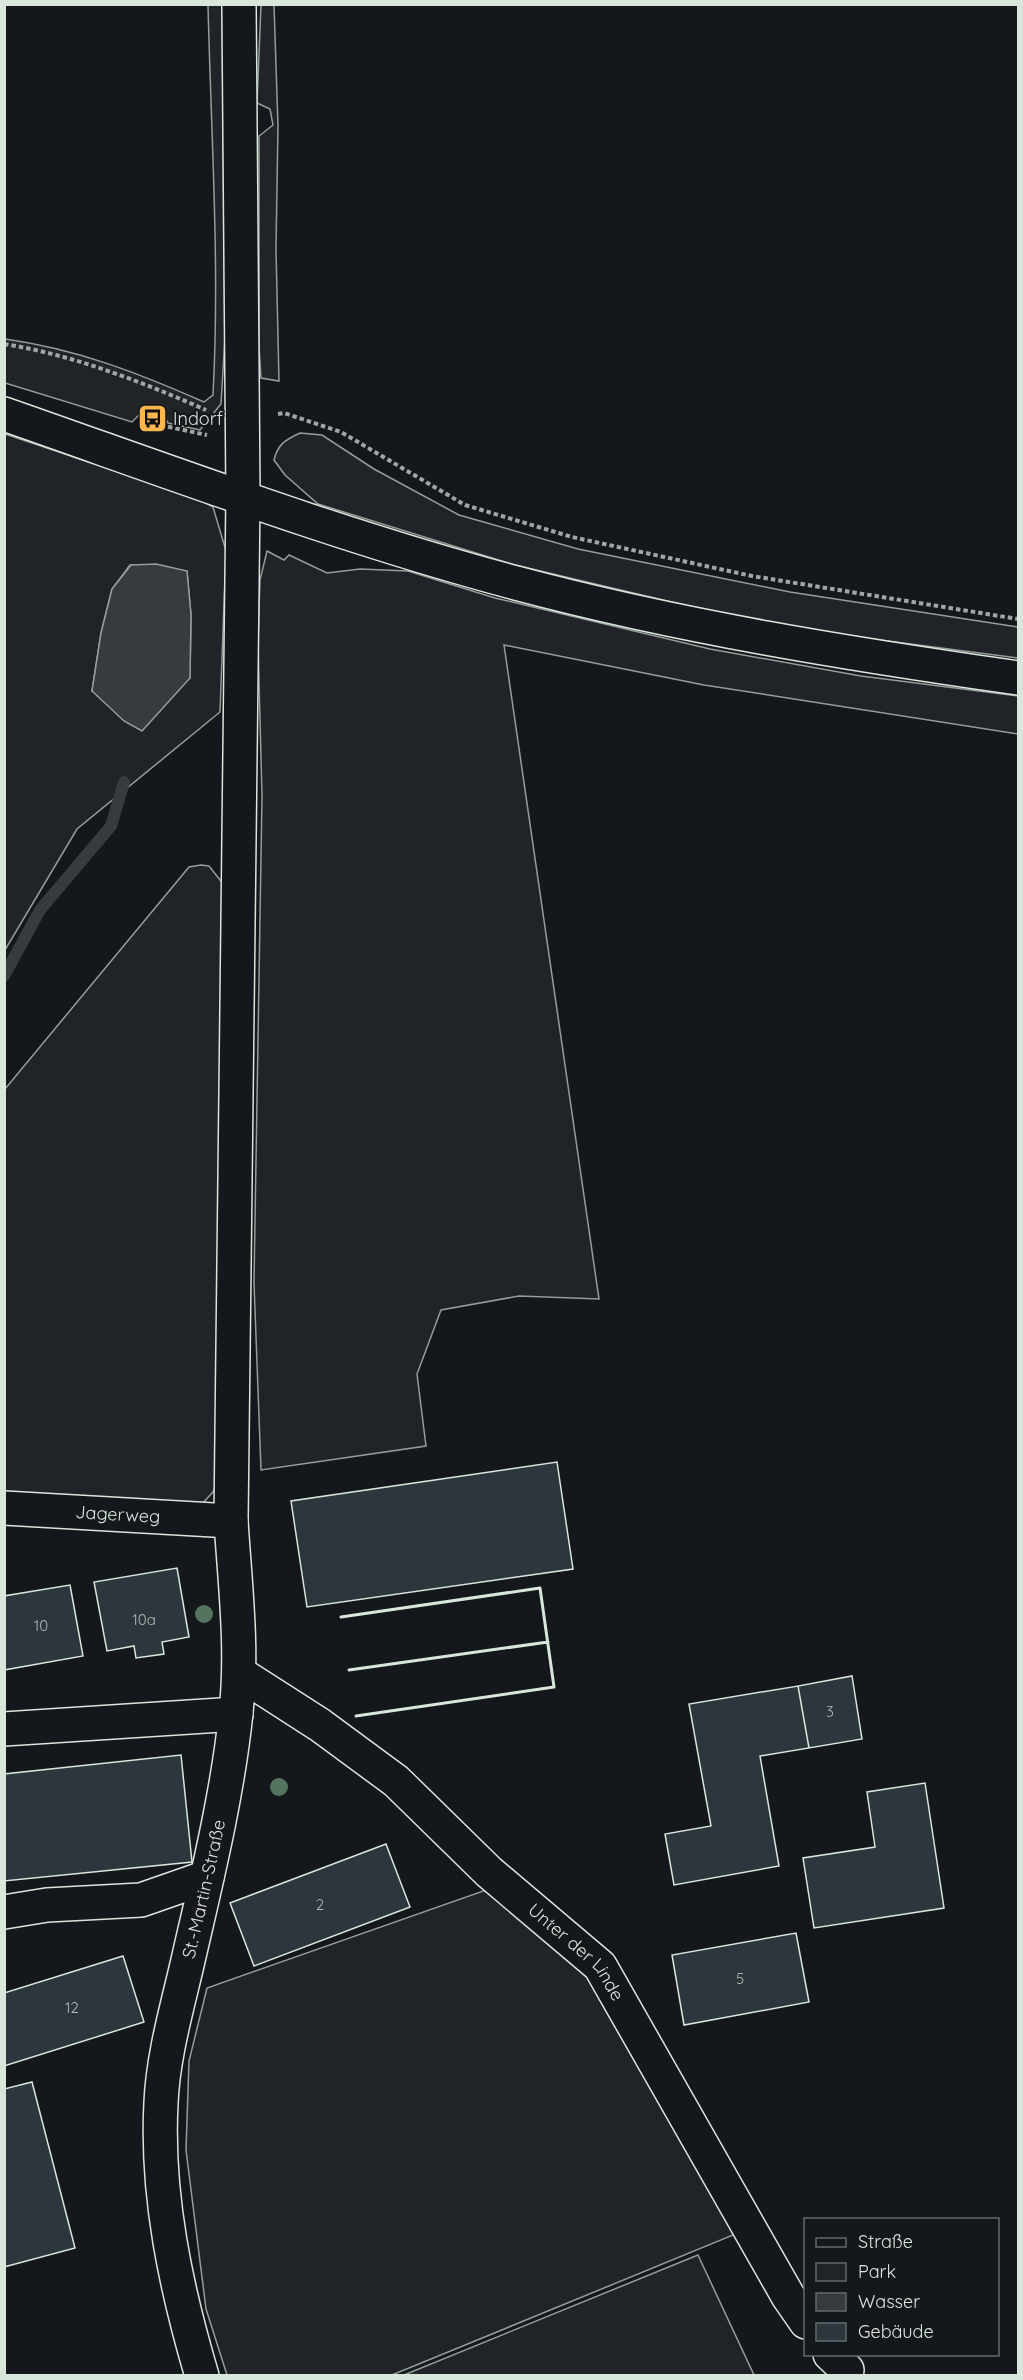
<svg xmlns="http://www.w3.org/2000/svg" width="1023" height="2380" font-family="Quicksand,sans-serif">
<rect width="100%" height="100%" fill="#14181c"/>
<path fill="#202428" stroke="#939e99" stroke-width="1.5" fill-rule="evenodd" d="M208,5H222L225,337L221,404L200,430L168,423L163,415L144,410L132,422L5,383V339C77,349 138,373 204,402L213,395C220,265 211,134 208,5Z
M261,5H274L278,126L276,249L279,381L261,378L259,346V136L273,125L270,109L257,103Z
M300,433L322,435L374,469L459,515L578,549L790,592L1018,627V658L849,636L759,620L684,605L515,565L318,504L285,475L274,460C278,444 285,440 300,433Z
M5,434L197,498L213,507L226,551L220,712L77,829L5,950ZM130,565L187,571L191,615L190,678L92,691L101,633L112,589Z
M267,551L284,560L289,555L327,573L360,569L408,571L495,598L710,649L861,676L1018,696V734L704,685L504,645L599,1299L519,1296L441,1310L417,1374L426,1446L261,1470L254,1283L262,796L258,641L260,580Z
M201,865L209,866L224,885L217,1482L213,1492L201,1505L5,1497V1089L189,867Z
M486,1890L591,1975L738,2233L392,2375H227L206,2309L186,2150L189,2061L207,1988Z
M698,2255L754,2375H404Z"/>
<path fill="#363b3e" stroke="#939e99" stroke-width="1.5" d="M156,564L187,571L191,615L190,678L142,731L124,721L92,691L101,633L112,589L131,565Z"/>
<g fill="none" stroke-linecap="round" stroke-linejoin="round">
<path stroke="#363b3e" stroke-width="12" d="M4,976L40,910L111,826L124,782"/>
</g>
<path fill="#2c363c" stroke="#d8e6dc" stroke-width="1.5" d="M557,1462L573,1569L307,1607L291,1501Z
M177,1568L189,1637L162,1642L164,1654L136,1658L134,1646L107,1651L94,1582Z
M70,1585L83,1656L4,1670V1596Z
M852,1676L862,1739L809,1748L798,1686Z
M798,1686L809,1748L760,1756L779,1866L674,1885L665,1834L711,1826L689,1704Z
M181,1755L192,1862L4,1881V1774Z
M925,1783L944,1908L814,1928L803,1858L875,1847L867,1792Z
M386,1844L410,1907L254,1966L230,1903Z
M796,1933L809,2002L684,2025L672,1955Z
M123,1956L144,2022L4,2066V1993Z
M32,2082L75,2248L4,2267V2089Z"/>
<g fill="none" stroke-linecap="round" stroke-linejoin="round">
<defs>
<g id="minor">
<path d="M4,414C173,473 343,537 516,583C681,627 850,654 1018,678"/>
<path id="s1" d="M4,1508L231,1521"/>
<path id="s2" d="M239,1673L320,1725L396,1781L489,1872L600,1966L788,2296L806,2322"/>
<path d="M4,1729L236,1714"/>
<path d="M4,1912L47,1905L141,1900L207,1877"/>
<path d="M830,2354L847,2370"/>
<path id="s3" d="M202,2376C176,2288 156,2195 161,2103C163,2054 178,2005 189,1956C207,1878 228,1792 236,1712C243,1649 235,1584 231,1521L243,496L239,4"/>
</g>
</defs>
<use href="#minor" stroke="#d8e6dc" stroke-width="36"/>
<path stroke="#9da8a2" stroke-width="4" stroke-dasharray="4.5 3" stroke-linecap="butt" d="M4,344C74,355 142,382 206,410
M278,414L284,413L341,432L465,505L572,537L752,576L1018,619
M146,422L207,435"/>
<use href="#minor" stroke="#14181c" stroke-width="33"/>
<path stroke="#d8e6dc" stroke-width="3" d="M341,1617L540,1588L554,1687L356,1716
M349,1670L548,1642"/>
</g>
<g fill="#55745f">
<circle cx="204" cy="1614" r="9"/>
<circle cx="279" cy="1787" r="9"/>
</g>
<defs>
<symbol id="bus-square" viewBox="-11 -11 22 22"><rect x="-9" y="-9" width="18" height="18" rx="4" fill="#ffb74d" stroke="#14181c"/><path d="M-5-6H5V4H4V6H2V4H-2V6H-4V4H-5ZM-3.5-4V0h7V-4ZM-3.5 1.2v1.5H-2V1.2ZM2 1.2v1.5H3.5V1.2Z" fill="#111"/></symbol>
</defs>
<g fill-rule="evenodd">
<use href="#bus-square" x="136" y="402" width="33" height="33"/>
</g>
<g text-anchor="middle" stroke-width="4.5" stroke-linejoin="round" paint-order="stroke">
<g font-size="15" fill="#adbab4">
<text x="144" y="1625">10a</text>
<text x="41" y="1631">10</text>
<text x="830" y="1717">3</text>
<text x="320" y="1910">2</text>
<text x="740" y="1984">5</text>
<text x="72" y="2013">12</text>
</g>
<g font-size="18" fill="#d8e6dc" stroke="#14181c" text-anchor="start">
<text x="173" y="425">Indorf</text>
</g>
<g font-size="18" fill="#d8e6dc" stroke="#14181c">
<text dy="6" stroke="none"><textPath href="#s1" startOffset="114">Jagerweg</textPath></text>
<text dy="6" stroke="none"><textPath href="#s3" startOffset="496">St.-Martin-Straße</textPath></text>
<text dy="6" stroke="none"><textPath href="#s2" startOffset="440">Unter der Linde</textPath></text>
</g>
</g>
<rect width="1023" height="2380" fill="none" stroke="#d8e6dc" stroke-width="12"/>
<rect x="804" y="2218" width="195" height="138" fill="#14181c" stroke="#626a69" stroke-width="1.5"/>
<rect x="816" y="2238" width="30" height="9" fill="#14181c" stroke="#626a69" stroke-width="1.5"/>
<text x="858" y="2248" font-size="18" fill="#d8e6dc">Straße</text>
<rect x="816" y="2263" width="30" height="18" fill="#202428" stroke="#626a69" stroke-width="1.5"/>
<text x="858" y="2278" font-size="18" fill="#d8e6dc">Park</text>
<rect x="816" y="2293" width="30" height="18" fill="#363b3e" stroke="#626a69" stroke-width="1.5"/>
<text x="858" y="2308" font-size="18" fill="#d8e6dc">Wasser</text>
<rect x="816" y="2323" width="30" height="18" fill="#2c363c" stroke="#626a69" stroke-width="1.5"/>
<text x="858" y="2338" font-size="18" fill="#d8e6dc">Gebäude</text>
</svg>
